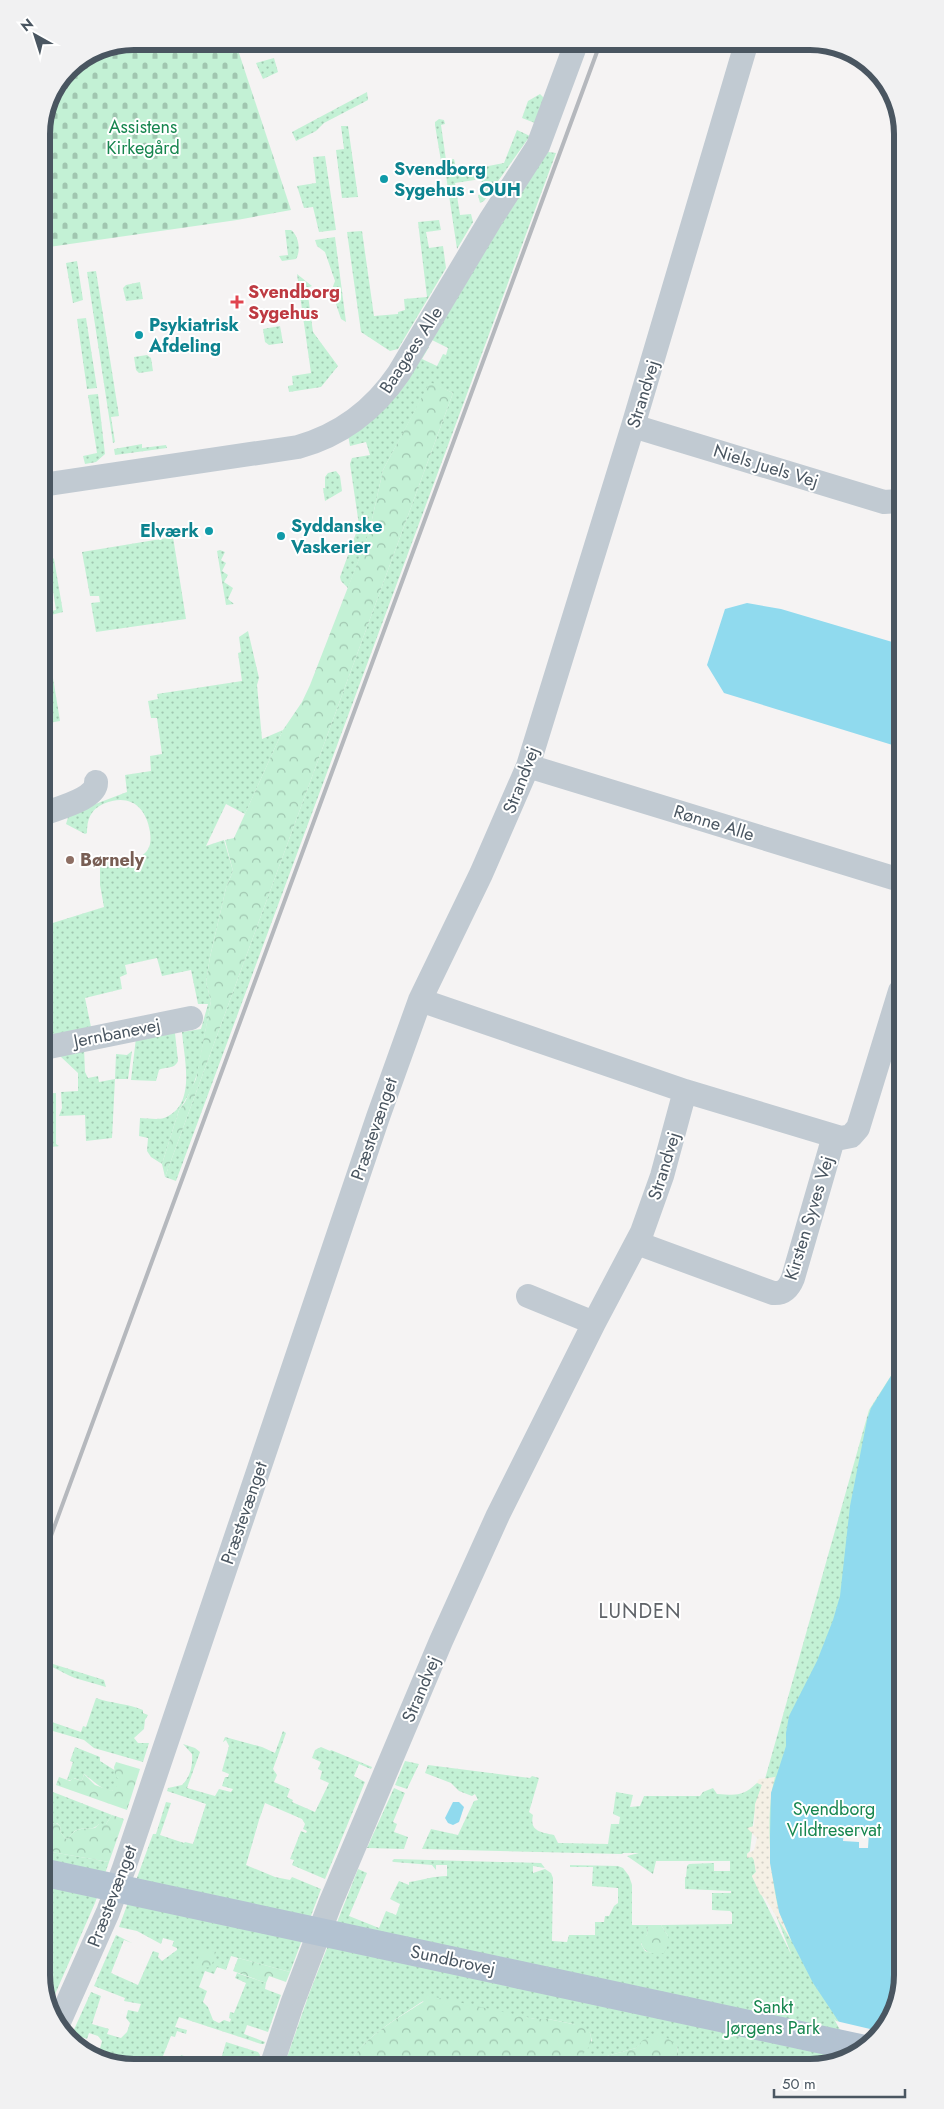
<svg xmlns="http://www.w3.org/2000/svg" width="944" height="2109" font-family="Jost,sans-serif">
<defs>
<pattern id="green-dots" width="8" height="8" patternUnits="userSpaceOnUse" patternTransform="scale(1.25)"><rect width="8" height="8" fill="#c3f1d5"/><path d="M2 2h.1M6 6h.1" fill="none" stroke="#a0c6b0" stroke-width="1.8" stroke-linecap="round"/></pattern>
<pattern id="forest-crowns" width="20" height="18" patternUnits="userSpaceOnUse" patternTransform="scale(1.25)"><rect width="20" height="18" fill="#c3f1d5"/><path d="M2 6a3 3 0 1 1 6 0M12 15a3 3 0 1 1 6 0" fill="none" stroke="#a0c6b0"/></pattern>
<pattern id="sand-dots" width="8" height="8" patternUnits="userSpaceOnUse" patternTransform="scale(1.25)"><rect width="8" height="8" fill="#f5f0e5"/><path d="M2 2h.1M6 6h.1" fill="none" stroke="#d4d0c7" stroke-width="1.8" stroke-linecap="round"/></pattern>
<pattern id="cemetery-stones" width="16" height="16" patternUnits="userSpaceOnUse" patternTransform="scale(1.25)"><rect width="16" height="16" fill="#c3f1d5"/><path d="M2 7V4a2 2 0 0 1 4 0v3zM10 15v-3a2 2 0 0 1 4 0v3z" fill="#a0c6b0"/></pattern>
</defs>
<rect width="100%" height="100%" fill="#f5f3f3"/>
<path fill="url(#green-dots)" d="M274,58L278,72L263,79L256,63Z
M367,92L368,100L324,123L316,131L296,141L292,132Z
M540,94L544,98L535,123L522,118L528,101Z
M439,119L444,120L445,124L441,125L446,160L454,159L457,172L504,163L517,130L530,136L484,201L480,203L478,195L484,193L481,179L455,183L460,215L471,214L473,222L457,249L444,162L441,161L435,125V122Z
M341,126H348L358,197L342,198L336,150L344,149Z
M548,152L556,153L176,1181L165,1177L453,393L430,383L383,470L369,533L348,588L341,581L340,577L359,525L350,464L352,458L370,455L366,442L350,446L348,435L426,346L429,347L422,359L437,366L443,354L446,355L448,348L430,339L511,205Z
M325,156L336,230L319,232L313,207L304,208L297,186L316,183L313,157Z
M439,220L441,230L426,232L429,248L443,246L446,268L398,349L390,351L361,332L347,232L362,231L374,316L398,314V312L405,310L404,299L427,297L418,222Z
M285,230H291C299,236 301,251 296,259L282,261L279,256L288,255Z
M335,237L346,322L341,319L336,304L332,289L335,281L325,252L317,246L315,240Z
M77,261L83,300L73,303L66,263Z
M96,271L119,416L111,417L115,442L113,443L87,272Z
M297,274L312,286L307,288L313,332L338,366L321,387L289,392L288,386L293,385L292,376L311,373Z
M140,282L143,299L126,301L123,288L126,285Z
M86,318L97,388L87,389L77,319Z
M280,326L283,343L269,345L265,342L263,329Z
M147,355L151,358L153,371L139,373L136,370L134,357Z
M98,394L105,454L96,462L85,464L83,456L97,453L88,395Z
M142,444V448L166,445L167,448L115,455L114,449Z
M336,471L340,476L342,491L325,501L323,488H325V477L328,473Z
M173,537L186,619L96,632L91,603L100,602L99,596H90L82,552Z
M220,550L225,552L221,560L226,563L222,571L228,575L224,582L233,588L228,599L234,604L226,605L217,551Z
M43,555H50L54,559L63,612L43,617V612L56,610L48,558H43Z
M248,631L259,678L257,685L262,739L283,730L245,814L226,804L206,846L224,840L233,871L226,888L210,957L206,982L211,1001L198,1071L192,1089L179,1110L162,1164L151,1157L147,1151L148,1138L139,1136L140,1118C147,1118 157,1120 164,1118C197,1106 184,1059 182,1032L201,1029L208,1004H198L191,970L162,976L157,958L125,965L127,974L120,977L122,989L85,998L91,1027L44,1037L43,926L104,907L100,885V859L105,856L112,860H123L125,864C132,862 139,859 145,853C151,847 151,840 150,832C146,805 128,793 103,804C90,810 87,820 87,833L85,834L66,824L69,814L127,792L125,775L151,771L150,756L162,754L157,718H151L148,701L158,699L157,694L242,681L238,653L241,652L239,637Z
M53,678L60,721L43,724V680Z
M175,1033L178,1061C174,1070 166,1066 159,1070L156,1081L131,1080L136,1038Z
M84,1048L85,1072L88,1078L98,1076L99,1082L115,1079L112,1138L86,1141L85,1115L59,1116L62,1108L61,1092L78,1091V1073L60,1056Z
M132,1051L128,1079H115L116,1054L127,1055Z
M56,1093V1144L59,1146L52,1147V1157L44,1158V1094Z
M901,1360L903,1975L884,2031L840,2063L679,2064L677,2045L644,2040L636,2048L607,2056L590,2064L550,2065L592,2041L590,2033L573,2024L548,2019H535L486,2010L423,2001C395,2020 365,2036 347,2066H284L309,1994L358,1869L367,1873L349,1916L379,1928L386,1911L396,1915L400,1904L390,1899L399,1881L409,1885V1882C423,1880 434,1876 447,1876V1865H436V1870L432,1865L394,1862L392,1861L394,1859L541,1863L545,1868L533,1866V1873L545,1869L551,1873L553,1878L552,1941L567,1942L569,1935H595V1922H604L605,1916H609L614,1906L618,1903V1888L592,1886L593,1867H570V1865L618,1866L623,1868L629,1876L632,1885V1925H648L647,1935L641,1944L645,1951L652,1953L668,1936L661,1925L732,1924V1913L730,1911L712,1910V1893H731V1891L685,1889V1877H686L687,1866L689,1864L714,1863V1871H730V1861H656L653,1874L627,1856L639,1853H623L622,1854L422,1849L431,1829L458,1835L474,1801L478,1800L475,1794L472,1796L459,1791L451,1783L425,1773L428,1765L530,1778L532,1776L539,1778L529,1812L533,1815C529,1832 542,1832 554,1835L558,1843L608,1844L611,1824H619L620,1817L613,1814L616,1792L633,1795L630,1807L640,1806L644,1796H700L703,1792L713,1788L717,1794C736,1795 742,1797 757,1783H760L762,1785C753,1808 753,1829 750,1851L747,1854V1857L752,1856L754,1860L756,1872L752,1876L792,1956L769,1898L763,1786L869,1410Z
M53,1664L104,1680L106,1687C96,1684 85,1681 75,1678C67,1675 59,1670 52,1667Z
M96,1698C113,1704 126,1703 143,1710V1713L148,1715L145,1720L144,1729L134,1738L138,1743H149L143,1762L94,1748L84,1740L46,1729V1731V1720L81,1732L83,1726L86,1727Z
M283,1731L286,1733L273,1769L277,1775L274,1782L290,1789L287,1797L293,1800L292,1802L315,1812L329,1783L320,1779L322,1771L318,1769L321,1762L312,1758L315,1750L321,1747L330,1751L331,1750L372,1767L371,1769L359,1764L354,1776L365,1782L325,1879L292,1865L294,1860L290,1859L301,1831L306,1833L307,1831L303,1829L305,1824L302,1819L265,1803L259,1820L246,1865L275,1877L290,1880L292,1877L321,1889L290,1972L231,1956L226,1970L217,1967L214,1974L205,1971L199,1987L207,1991L203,2002L208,2007L213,2020L219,2023L224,2020L230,2022L231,2019L229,2018L230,2012L234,2013L246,1983L235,1978L237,1973L266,1983L265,1989L281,1995L268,2032L247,2025L244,2034L265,2042L264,2044H261L179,2017L175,2027L187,2030L186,2034L177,2031L175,2037L171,2036L163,2056L178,2061L181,2055L187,2057L185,2064L192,2067L128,2068L98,2056L102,2041L98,2036L89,2033L87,2039L72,2034L91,1992L101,1996L92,2024L109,2029L107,2034L121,2038L127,2032L130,2023L126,2018L128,2010L138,2012L141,2004L124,2001L125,1998L94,1986L116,1935L132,1943L124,1940L111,1973L138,1985L153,1951L159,1953L158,1957L162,1961L177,1950V1948L172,1946L174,1941L163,1938L161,1944L137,1931L119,1927L153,1834H156L166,1802L171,1803L160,1835L184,1843L185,1842L193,1844L206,1804L167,1791L168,1788L182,1785C190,1777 193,1766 192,1754L183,1744L195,1748L200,1752L187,1788L215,1796L219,1789L231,1792L233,1789L222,1786L225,1777H228L229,1774L222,1771L229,1746L226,1740L223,1742L225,1737L262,1747L275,1753Z
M75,1747L100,1757V1761L116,1771L119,1782C115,1804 92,1779 84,1774L82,1781L74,1778L71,1780H67L73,1762L70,1761Z
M405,1761L419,1764L407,1789L395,1785Z
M394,1788L405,1793L393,1822L397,1824L394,1832L408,1837L404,1849L367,1848Z
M53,1792L112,1815L106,1824H99C88,1835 79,1821 69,1838L66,1839L61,1833L60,1826L57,1823L46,1824V1813Z
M46,1851L109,1862L95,1903L49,2008L46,2005Z
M226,2042L258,2052L260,2055L257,2067H214V2065L219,2066Z"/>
<path fill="url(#forest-crowns)" d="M430,382L453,393L165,1177L162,1164L179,1110L185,1102L196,1079L211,1001L206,982L210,957L226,888L233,871L225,840L234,838L283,730L302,702L310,685L369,533L383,470Z
M116,1762L140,1769L127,1810L56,1785L59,1777L70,1781L73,1778L82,1781L84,1774L95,1785L112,1791L118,1785V1779L115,1775L114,1767Z
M112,1815L124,1819L109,1862L46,1851V1824L56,1823L60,1826L61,1833L66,1839L69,1838C76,1826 83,1830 95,1828L99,1824H106Z
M648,1925H661L668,1936L669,1943L664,1953C654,1955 642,1953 641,1941L647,1935Z
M202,1948L216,1952L211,1967L200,1968L193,1972Z
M238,1958L290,1972L286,1982L269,1976L266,1983L233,1971Z
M426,1995L535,2019H548L582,2026L590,2033C596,2051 576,2058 563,2064L347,2066C365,2036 395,2020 423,2002Z
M657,2034L663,2035L677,2045L679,2064H590L607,2056L636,2048L643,2040Z"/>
<path fill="url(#sand-dots)" d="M775,1777C765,1810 770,1878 779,1910C782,1921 788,1932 792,1942L765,1898L760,1894L752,1876L756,1872L754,1860L752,1857L747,1858V1854L754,1850L757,1838L747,1828L754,1826L755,1804L762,1785L757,1783L759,1779Z"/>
<path fill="url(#cemetery-stones)" d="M134,41H235L291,210L237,220L42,248L41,129L69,68L99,48Z"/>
<path fill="#90daee" d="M747,603L781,609L899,644V747L724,693L707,665L725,609Z
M901,1360L903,1975L884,2031L855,2052L843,2028L813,1983L792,1942L779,1912L770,1863V1835L771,1793L786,1746V1733L789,1716L817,1661L833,1620L840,1596L850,1506L867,1420L871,1408Z
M453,1802H459L464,1807L459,1822L453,1825L448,1823L445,1818Z"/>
<path fill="#f5f3f3" d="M844,1831L869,1832L868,1848H859V1842L843,1841Z
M834,2019L836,2021L883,2032L853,2053Z"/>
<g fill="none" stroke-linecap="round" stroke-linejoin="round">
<path stroke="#c1cad2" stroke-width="24" d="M633,426L884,502L899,501
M42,485L298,447C341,435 374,410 399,373L491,219L538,146L577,41
M528,766L900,880
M43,814C57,808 97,799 96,782
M420,1000L685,1091L841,1138L851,1136L858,1128L900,991
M44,1048L191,1018
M637,1243L773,1293C784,1294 789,1288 793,1278L834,1136
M528,1296L594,1323
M59,2022L108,1912L124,1868L378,1117L420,1000L481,874L528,766L633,426L747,41
M271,2067L292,2004L330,1904L441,1641L498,1515L594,1323L642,1232L662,1176L685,1091"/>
<path stroke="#b5b8bd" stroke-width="4" d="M45,1552L601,41"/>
<path stroke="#b3c2d1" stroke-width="28" d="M46,1873L860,2048"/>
</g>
<g fill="#0f9aa8" stroke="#fff" stroke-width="2">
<circle cx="384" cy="179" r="5"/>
<circle cx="139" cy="335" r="5"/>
<circle cx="209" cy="531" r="5"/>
<circle cx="281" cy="536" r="5"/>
</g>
<path fill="#e0444e" stroke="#fff" stroke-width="2" d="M234.5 294.5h5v5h5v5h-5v5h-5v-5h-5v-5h5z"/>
<circle fill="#8d6e63" stroke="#fff" stroke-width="2" cx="70" cy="860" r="5"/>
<g text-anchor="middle" stroke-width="4" stroke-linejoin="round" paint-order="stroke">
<g font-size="18" fill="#17864f" stroke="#fff">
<text x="143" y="133">Assistens<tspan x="143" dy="21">Kirkegård</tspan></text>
<text x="834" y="1815">Svendborg<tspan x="834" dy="21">Vildtreservat</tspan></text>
<text x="773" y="2013">Sankt<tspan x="773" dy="21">Jørgens Park</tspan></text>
</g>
<g font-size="18" font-weight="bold" fill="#0d838f" stroke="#fff" text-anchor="start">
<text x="394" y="175">Svendborg<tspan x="394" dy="21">Sygehus - OUH</tspan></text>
<text x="149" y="331">Psykiatrisk<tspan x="149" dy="21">Afdeling</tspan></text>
<text x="291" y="532">Syddanske<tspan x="291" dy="21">Vaskerier</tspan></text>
<text x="199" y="537" text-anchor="end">Elværk</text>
</g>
<g font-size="18" font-weight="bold" fill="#be3a42" stroke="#fff" text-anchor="start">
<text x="248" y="298">Svendborg<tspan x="248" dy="21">Sygehus</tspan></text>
</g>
<g font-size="18" fill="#4a5661" stroke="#fff">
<text transform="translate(411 350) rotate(-57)" y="6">Baagøes Alle</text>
<text transform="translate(643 394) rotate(-73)" y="6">Strandvej</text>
<text transform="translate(766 466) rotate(17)" y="6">Niels Juels Vej</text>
<text transform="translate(521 780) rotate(-69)" y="6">Strandvej</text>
<text transform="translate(714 823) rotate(17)" y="6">Rønne Alle</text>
<text transform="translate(117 1033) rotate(-11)" y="6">Jernbanevej</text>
<text transform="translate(374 1129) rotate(-71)" y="6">Præstevænget</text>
<text transform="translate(664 1166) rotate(-73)" y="6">Strandvej</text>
<text transform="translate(809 1218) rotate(-73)" y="6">Kirsten Syves Vej</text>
<text transform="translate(244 1513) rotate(-71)" y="6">Præstevænget</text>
<text transform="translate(421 1689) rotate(-67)" y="6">Strandvej</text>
<text transform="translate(112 1896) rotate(-69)" y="6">Præstevænget</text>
<text transform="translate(453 1960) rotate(12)" y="6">Sundbrovej</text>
</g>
<g font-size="18" font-weight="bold" fill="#785e54" stroke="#fff" text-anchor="start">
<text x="80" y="866">Børnely</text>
</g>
<g font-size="20" letter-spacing="1" fill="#5f6368" stroke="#fff">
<text x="640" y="1618">LUNDEN</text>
</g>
</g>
<path d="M0 0H944V2109H0ZM134 50H810A84 84 0 0 1 894 134V1975A84 84 0 0 1 810 2059H134A84 84 0 0 1 50 1975V134A84 84 0 0 1 134 50Z" fill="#f1f1f2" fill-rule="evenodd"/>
<path fill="none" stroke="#4a5661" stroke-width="6" d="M134 50H810A84 84 0 0 1 894 134V1975A84 84 0 0 1 810 2059H134A84 84 0 0 1 50 1975V134A84 84 0 0 1 134 50Z"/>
<g transform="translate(35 35) rotate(321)" stroke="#ffffff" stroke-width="4" paint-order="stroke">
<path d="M0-4L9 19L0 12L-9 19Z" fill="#4a5661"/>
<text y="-8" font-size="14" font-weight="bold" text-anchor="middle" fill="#4a5661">N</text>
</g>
<path d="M774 2089v8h131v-8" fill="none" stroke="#4a5661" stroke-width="2.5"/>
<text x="782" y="2089" font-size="15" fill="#4a5661" stroke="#ffffff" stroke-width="4" paint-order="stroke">50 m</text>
</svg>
